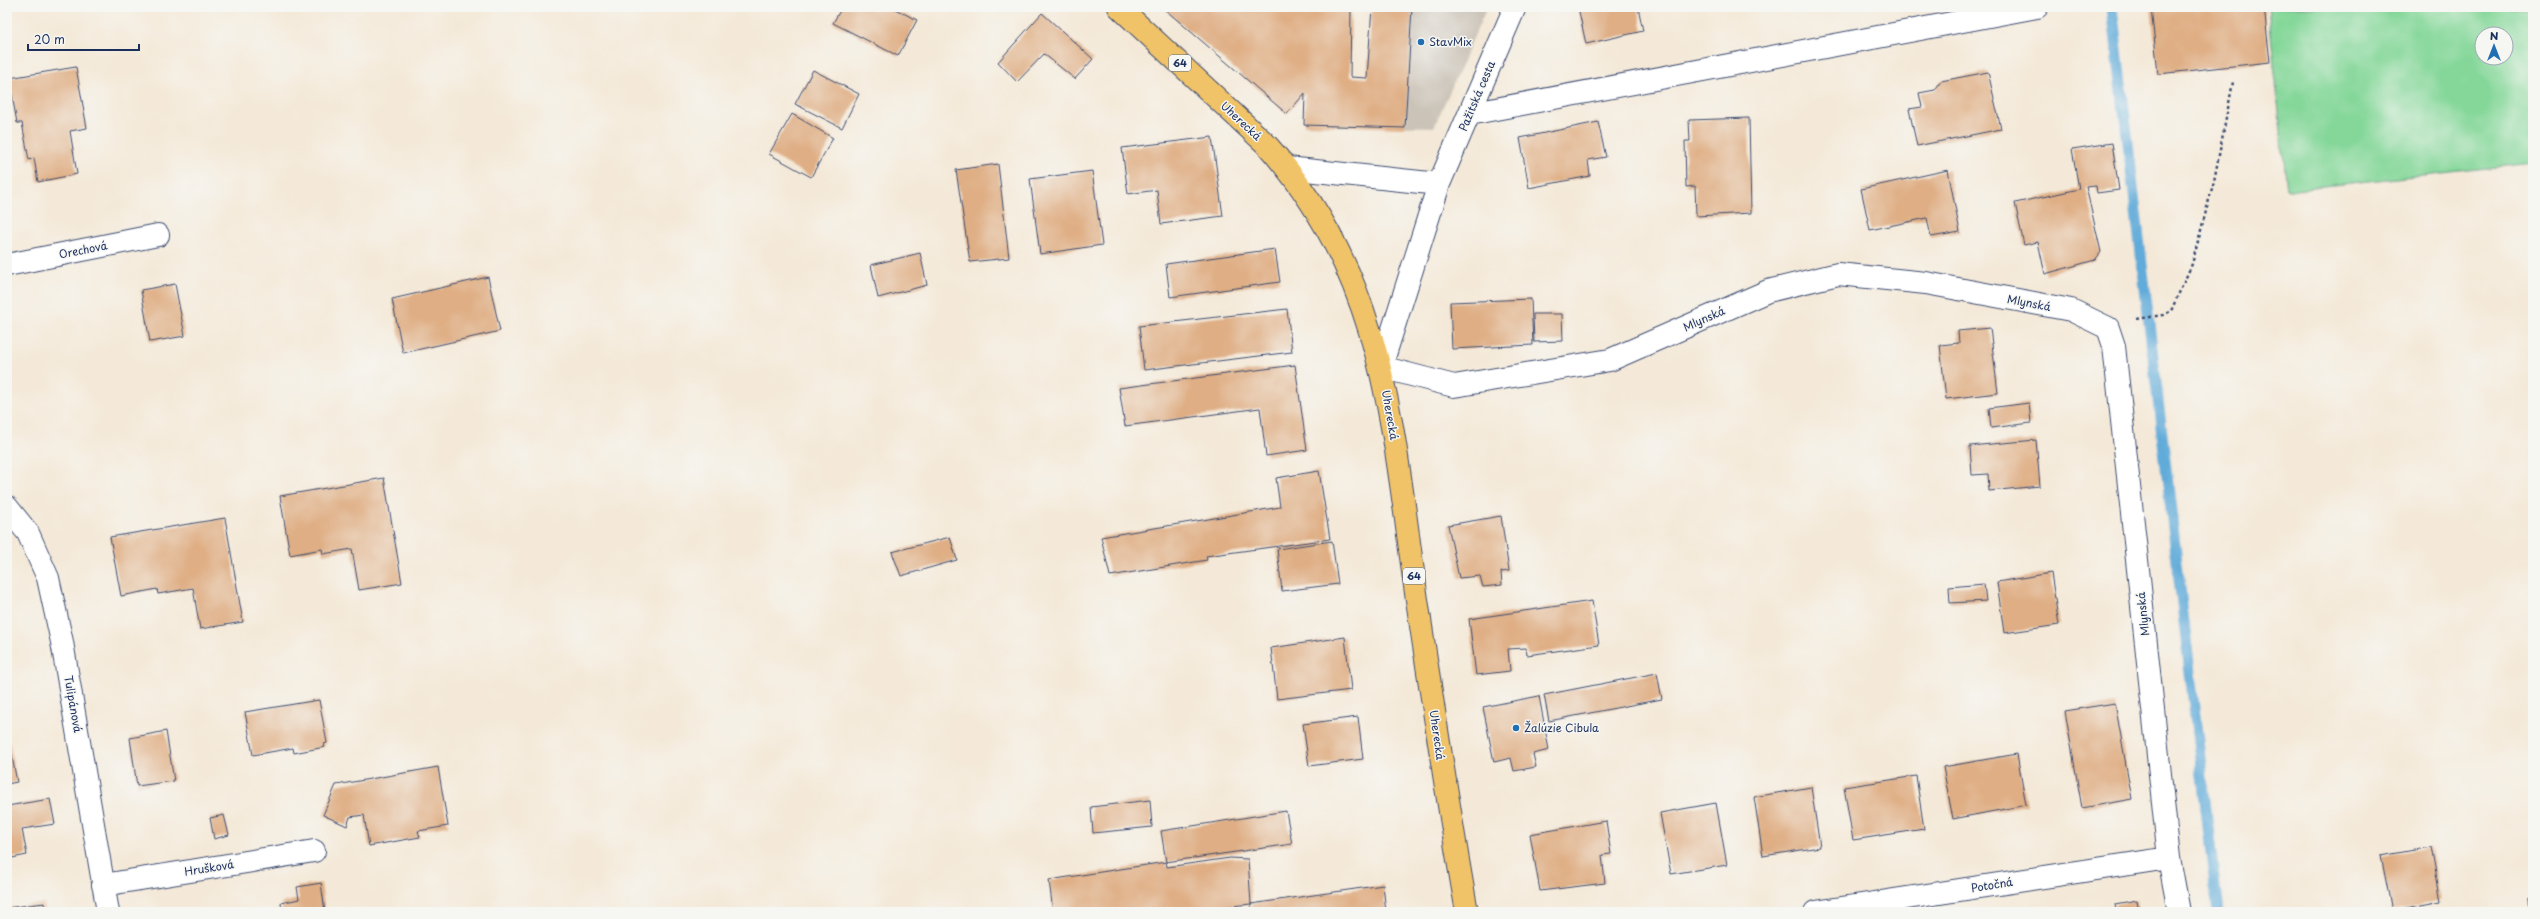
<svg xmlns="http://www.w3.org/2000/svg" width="2540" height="919" font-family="'Playpen Sans',sans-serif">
<rect width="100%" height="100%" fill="#f6f6f2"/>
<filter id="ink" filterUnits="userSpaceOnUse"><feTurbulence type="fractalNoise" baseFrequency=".025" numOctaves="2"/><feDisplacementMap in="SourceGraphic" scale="8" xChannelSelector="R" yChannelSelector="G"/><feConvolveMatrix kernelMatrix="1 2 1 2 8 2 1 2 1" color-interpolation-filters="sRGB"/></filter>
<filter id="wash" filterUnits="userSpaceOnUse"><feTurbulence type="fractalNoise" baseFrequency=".012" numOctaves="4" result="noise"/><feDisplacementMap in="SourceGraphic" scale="16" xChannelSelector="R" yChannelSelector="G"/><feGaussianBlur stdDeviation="0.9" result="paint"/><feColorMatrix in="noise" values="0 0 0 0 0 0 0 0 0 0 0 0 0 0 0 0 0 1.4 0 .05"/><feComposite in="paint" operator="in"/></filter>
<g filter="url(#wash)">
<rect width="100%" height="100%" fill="#f4e9d8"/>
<path fill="#cbc3b8" d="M1372,7H1487L1434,127L1365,126Z"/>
<path fill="#84d799" stroke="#50837c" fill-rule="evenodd" d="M2268,7H2533V163L2287,190ZM2482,34H2506V58H2482Z"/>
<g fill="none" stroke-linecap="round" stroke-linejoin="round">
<path stroke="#61abd9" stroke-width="11" d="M2112,7L2218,912"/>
</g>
<g id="blocks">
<path fill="#dfae84" d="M842,7H891L917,20L898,56L833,23Z
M1162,7H1351L1350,77L1367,78L1372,7H1412L1405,128L1304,125L1305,93L1287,114Z
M1578,7H1638L1643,31L1586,44Z
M2151,7H2264L2270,62L2158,74Z
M1042,13L1093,59L1075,79L1044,54L1017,82L998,62Z
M76,67L87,128L70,131L77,174L38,182L34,158L29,160L22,123H17L9,78Z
M813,70L859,94L842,128L795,104Z
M1988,72L2001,129L1917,146L1909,109L1922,107L1919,93L1935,90L1941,81Z
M792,114L833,138L811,177L769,154Z
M1749,118L1751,213L1696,216L1695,186L1686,187L1685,141H1690L1689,120Z
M1598,122L1606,157L1588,160L1590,176L1529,188L1520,138Z
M1212,137L1223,216L1161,224L1157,190L1128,194L1122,148Z
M2112,143L2119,190L2097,193L2096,186L2086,187L2101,252L2095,260L2045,274L2038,242L2024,245L2015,203L2079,189L2072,149Z
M998,164L1009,258L970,262L956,170Z
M1948,170L1960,232L1931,237L1927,218L1870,230L1861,189Z
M1092,171L1102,245L1040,254L1030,179Z
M1275,249L1280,282L1170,297L1166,264Z
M920,253L927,285L878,298L871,265Z
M488,277L500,331L403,353L392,299Z
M175,284L185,336L150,342L141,290Z
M1531,299L1533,345L1452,349L1450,302Z
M1287,309L1292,352L1144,370L1139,326Z
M1533,314H1562L1563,341L1534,342Z
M1990,328L1998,393L1946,399L1940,345L1959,343L1958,331Z
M1295,365L1307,450L1266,456L1260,408L1125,426L1119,388Z
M2029,403L2031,423L1991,428L1989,408Z
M2036,440L2040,486L1989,491L1988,474L1972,475L1970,446Z
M1319,471L1330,539L1206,556L1207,560L1110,576L1101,537L1280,507L1276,478Z
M384,478L402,583L359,590L352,549L323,554L322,549L290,555L280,496Z
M1501,516L1509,571L1501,572L1502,585L1483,587L1480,576L1459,578L1448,525Z
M225,518L243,622L200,629L193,588L158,594L157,589L121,596L110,537Z
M950,537L957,560L901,576L892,552Z
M1332,541L1338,584L1282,591L1277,549Z
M2051,573L2059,625L2004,633L1997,582Z
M1984,584L1986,601L1950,603L1949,587Z
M1592,601L1599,645L1527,655L1526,648L1508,649L1510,671L1476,675L1469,619Z
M1345,637L1351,690L1277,699L1271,648Z
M1657,673L1662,699L1549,721L1544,695Z
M1539,696L1549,750L1533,754L1536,767L1514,771L1511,758L1494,762L1483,707Z
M319,700L327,743L324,744L325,747L294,753L293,748L253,755L245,712Z
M2115,703L2132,799L2082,808L2065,711Z
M1358,717L1363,759L1309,766L1303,724Z
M7,730L17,782L7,784Z
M166,731L174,781L137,786L130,738Z
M2017,754L2026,805L1953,819L1943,767Z
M438,767L448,826L418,831L420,837L369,846L364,815L350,817L347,826L323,815L336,785Z
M1916,776L1924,829L1853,840L1844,787Z
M1811,787L1820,847L1763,856L1754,797Z
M50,799L55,824L22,829L27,855L7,859V806Z
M1150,800L1152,827L1093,833L1091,807Z
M1716,803L1727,865L1671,874L1660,813Z
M1286,811L1292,844L1166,862L1161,831Z
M224,815L229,835L214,839L210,818Z
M1606,821L1611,854L1602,855L1605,883L1540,891L1530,834Z
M2431,847L2441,901L2392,911L2381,856Z
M1230,858L1248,859L1251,904L1172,912H1053L1049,880L1166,862L1167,867Z
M321,883L325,912H282L281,903L299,899L297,887Z
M1383,885L1386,912H1252L1251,904Z
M2137,900L2139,912H2116L2115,904Z
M2533,900V912H2529L2528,901Z
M44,903L45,912H7V908Z"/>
</g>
</g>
<g filter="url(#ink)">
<use href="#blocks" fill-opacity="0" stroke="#3c4b70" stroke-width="1"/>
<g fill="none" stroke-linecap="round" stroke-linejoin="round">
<defs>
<path id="minor" d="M1515,7L1439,184L1381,367L1454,386L1610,360L1768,291L1838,274L1926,283L2071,310L2108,328L2114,346L2169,858L2179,912
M1469,114L2037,7
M1287,168L1439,184
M7,265L158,235
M7,507L28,533L48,578L62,642L108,912
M103,885L314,851
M1815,912L2169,858"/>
<path id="major" d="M1119,7L1267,145C1385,277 1392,426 1416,593C1432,699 1448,806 1467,912"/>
</defs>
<use href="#minor" stroke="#3c4b70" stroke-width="24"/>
<use href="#major" stroke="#3c4b70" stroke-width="24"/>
<path stroke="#3c4b70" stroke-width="2.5" stroke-dasharray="3 3" stroke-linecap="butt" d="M2137,319L2163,315L2171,311L2192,264L2214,181L2233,82"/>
<use href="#minor" stroke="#fff" stroke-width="22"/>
<use href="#major" stroke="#f1c369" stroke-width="22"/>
</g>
</g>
<g fill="#1f6fb2" stroke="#f6f6f2" stroke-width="1.5">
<circle cx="1421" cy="42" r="4"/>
<circle cx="1516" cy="728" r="4"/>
</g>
<g text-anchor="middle" stroke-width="3" stroke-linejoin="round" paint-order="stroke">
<g fill="#f6f6f2" stroke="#5d6b8a" stroke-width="1">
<rect x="1169" y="55" width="22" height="16" rx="3"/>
<rect x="1403" y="568" width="22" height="16" rx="3"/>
</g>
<g font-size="10" font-weight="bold" fill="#1b2f5e">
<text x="1180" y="67">64</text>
<text x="1414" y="580">64</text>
</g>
<g font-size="11" fill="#1b2f5e" stroke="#f6f6f2" text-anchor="start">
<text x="1429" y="46">StavMix</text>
<text x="1524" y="732">Žalúzie Cibula</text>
</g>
<g font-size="11" fill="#1b2f5e" stroke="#f6f6f2">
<text transform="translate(1477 96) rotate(-67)" y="4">Pažitská cesta</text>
<text transform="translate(1241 121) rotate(43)" y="4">Uherecká</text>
<text transform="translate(83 250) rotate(-11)" y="4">Orechová</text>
<text transform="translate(2029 303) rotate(11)" y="4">Mlynská</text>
<text transform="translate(1704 319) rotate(-24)" y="4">Mlynská</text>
<text transform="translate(1390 415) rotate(80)" y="4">Uherecká</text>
<text transform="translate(2143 614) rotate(-96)" y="4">Mlynská</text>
<text transform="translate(73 704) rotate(80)" y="4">Tulipánová</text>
<text transform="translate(1437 735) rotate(82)" y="4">Uherecká</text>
<text transform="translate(209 868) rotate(-9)" y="4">Hrušková</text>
<text transform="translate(1992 885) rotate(-9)" y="4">Potočná</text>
</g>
</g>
<rect width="2540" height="919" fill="none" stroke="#f6f6f2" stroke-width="24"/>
<g transform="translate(2494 46)"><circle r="19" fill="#f6f6f2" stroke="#9ea6b7"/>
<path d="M0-3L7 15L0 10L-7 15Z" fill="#1f6fb2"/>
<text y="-6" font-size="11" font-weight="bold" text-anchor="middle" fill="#1b2f5e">N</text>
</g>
<path d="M28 44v6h111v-6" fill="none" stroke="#1b2f5e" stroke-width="2"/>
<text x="34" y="44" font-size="12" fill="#1b2f5e" stroke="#f6f6f2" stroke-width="3" paint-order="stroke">20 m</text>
</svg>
